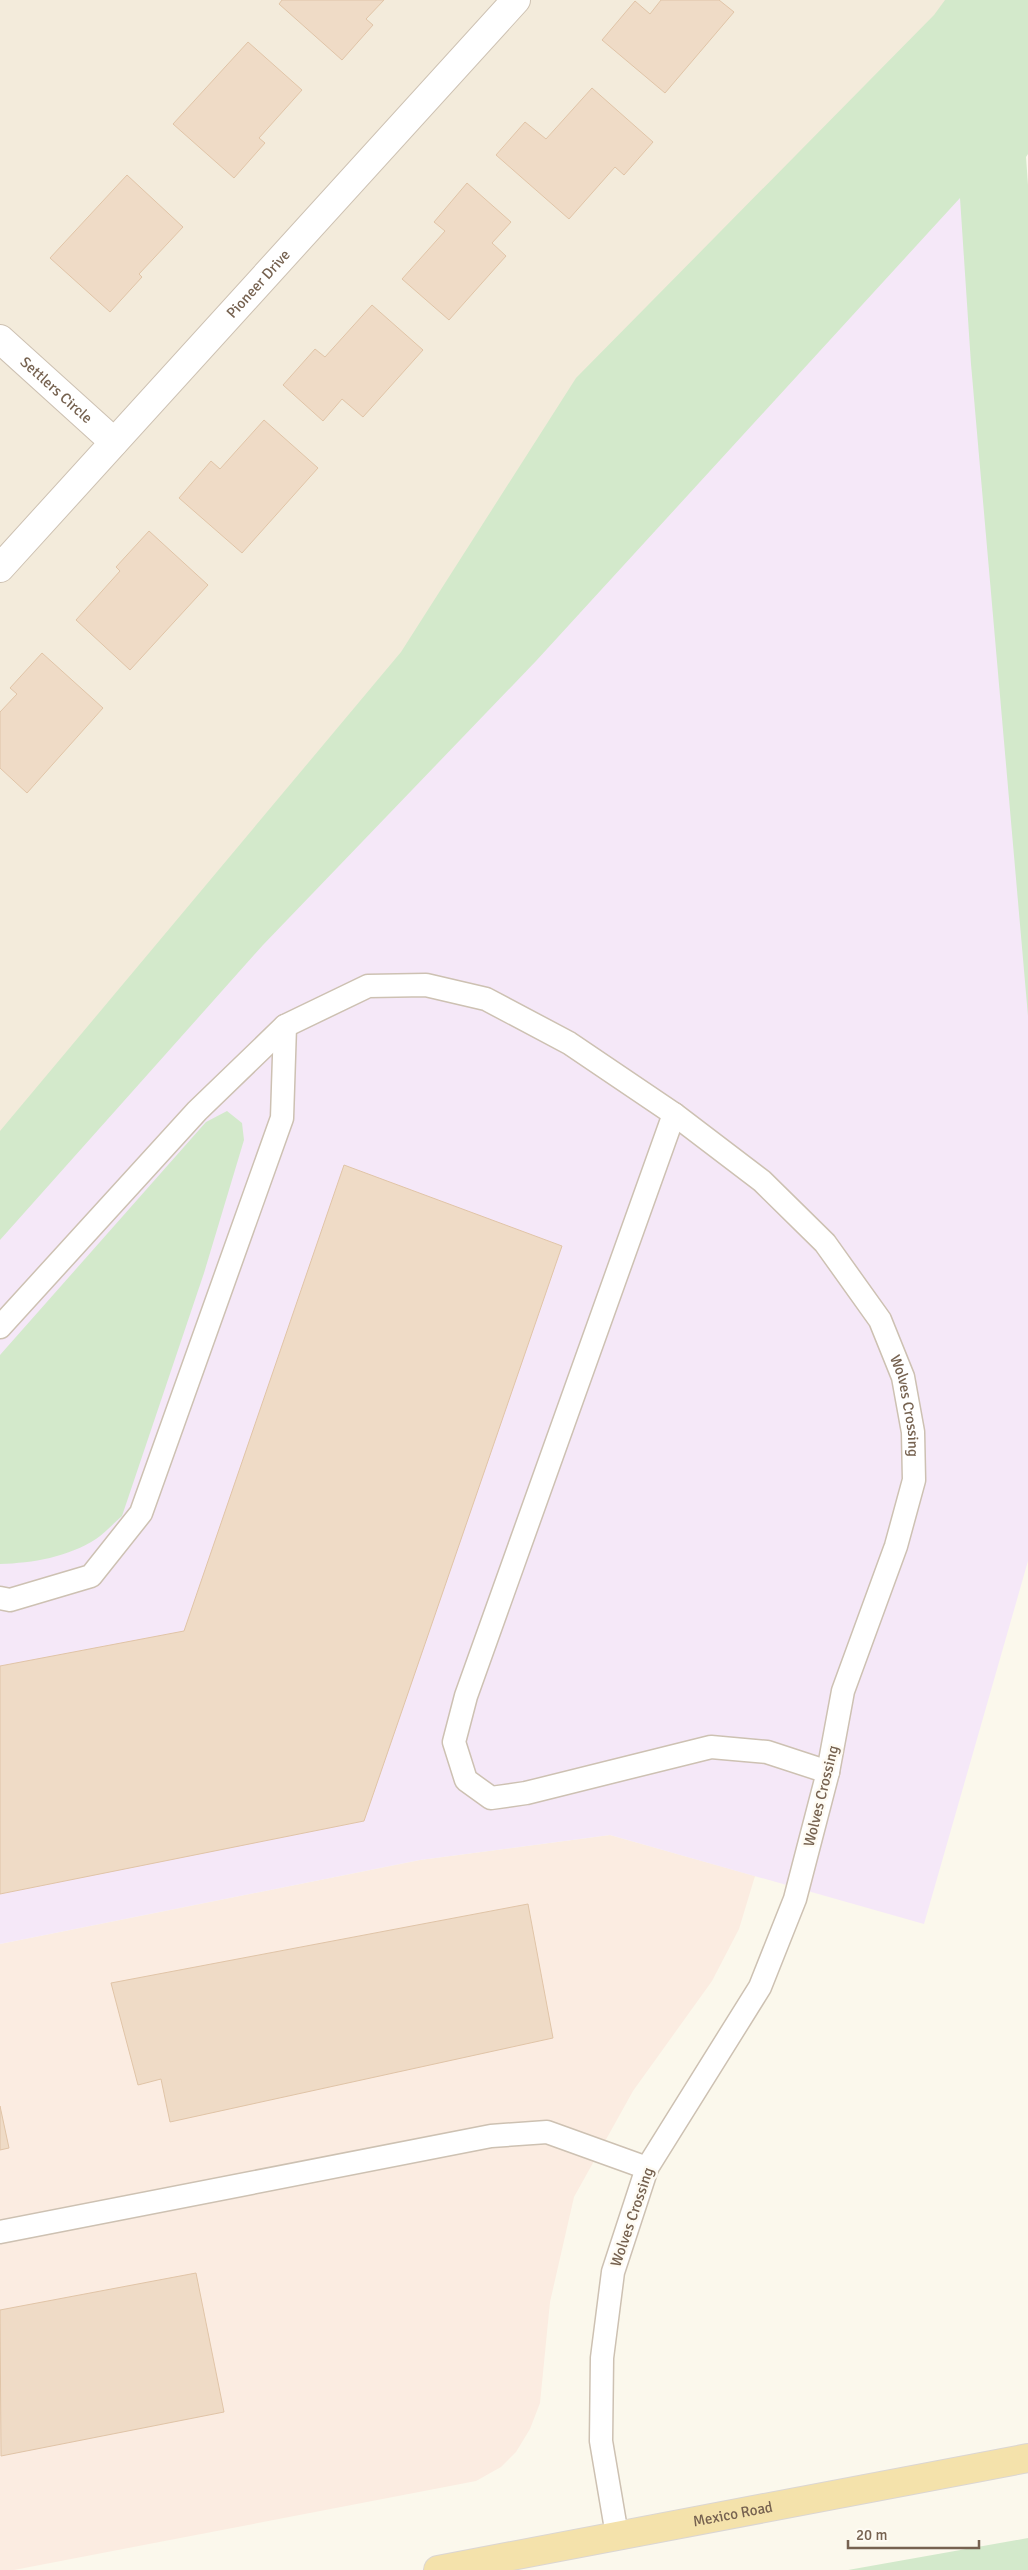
<svg xmlns="http://www.w3.org/2000/svg" width="1028" height="2570" font-family="Signika,sans-serif">
<rect width="100%" height="100%" fill="#fbf8ec"/>
<path fill="#f3ebdb" d="M0,0H1028L0,1152Z"/>
<path fill="#fbece1" d="M610,1835L755,1876L739,1929L712,1981L633,2091L574,2197L550,2302L540,2403L530,2429L516,2452L501,2467L476,2481L14,2570H0V1944L420,1860Z"/>
<path fill="#f5e8f8" d="M988,75L1028,522V1561L924,1924L610,1835L420,1860L0,1944V1152Z"/>
<path fill="#d3e9cb" d="M945,0H1028V154L1026,157L1028,185V1016L971,364L960,198L536,661L263,945L0,1240V1131L401,652L576,378L934,15Z
M227,1111L242,1123L244,1140L204,1273L122,1516C114,1523 105,1533 96,1539C68,1557 33,1563 0,1564V1355L206,1122Z
M1028,2538V2570H848Z"/>
<path fill="#efdbc6" stroke="#e0c4a7" d="M282,0H384L366,19L373,25L342,60L279,4Z
M661,0H719L734,12L665,93L602,40L635,1L650,14Z
M248,42L302,90L259,138L265,143L234,178L173,124Z
M592,88L653,142L624,175L615,167L569,219L496,155L525,122L546,139Z
M127,175L183,227L139,274L142,277L110,312L50,258Z
M467,183L511,222L492,243L506,256L449,320L402,279L445,231L434,222Z
M372,305L423,350L363,417L342,399L323,421L283,385L315,349L325,357Z
M264,420L318,468L242,553L179,498L211,461L220,469Z
M149,531L208,585L130,670L76,620L120,571L116,567Z
M42,653L103,708L27,793L0,768V712L17,694L10,688Z
M344,1165L562,1246L364,1821L0,1894V1666L184,1631Z
M528,1904L553,2038L170,2122L161,2079L138,2085L111,1983Z
M0,2106L9,2148L0,2150Z
M196,2273L224,2412L1,2456L0,2310Z"/>
<g fill="none" stroke-linecap="round" stroke-linejoin="round">
<defs>
<g id="service">
<path d="M674,1114L466,1696L454,1742L466,1780L491,1798L526,1793L711,1747L767,1752L828,1772"/>
<path id="s1" d="M0,1327L197,1111L285,1026L368,986L426,985L486,999L569,1043L674,1114L762,1181L825,1243L880,1320L903,1377L913,1432L914,1480L896,1546L843,1691L828,1772L795,1899L760,1987L647,2168L613,2272L602,2358L601,2441L617,2535"/>
<path d="M0,1598L10,1600L91,1576L141,1513L282,1118L285,1026"/>
<path d="M0,2232L491,2136L547,2132L647,2168"/>
</g>
<g id="minor">
<path id="s2" d="M0,339L114,442"/>
<path id="s3" d="M0,568L516,0"/>
</g>
<g id="primary">
<path id="s4" d="M438,2570L1028,2458"/>
</g>
</defs>
<use href="#service" stroke="#cdc1b2" stroke-width="25"/>
<use href="#minor" stroke="#cdc1b2" stroke-width="30"/>
<use href="#primary" stroke="#dbd6d2" stroke-width="30"/>
<use href="#service" stroke="#fff" stroke-width="22"/>
<use href="#minor" stroke="#fff" stroke-width="28"/>
<use href="#primary" stroke="#f4e2ab" stroke-width="28"/>
</g>
<g text-anchor="middle" stroke-width="5" stroke-linejoin="round" paint-order="stroke">
<g font-size="15" fill="#766250" stroke="#fefbf3">
<text dy="5" stroke="none"><textPath href="#s3" startOffset="384">Pioneer Drive</textPath></text>
<text dy="5" stroke="none"><textPath href="#s2" startOffset="76">Settlers Circle</textPath></text>
<text dy="5" stroke="none"><textPath href="#s1" startOffset="1231">Wolves Crossing</textPath></text>
<text transform="translate(821 1796) rotate(-76)" y="5">Wolves Crossing</text>
<text transform="translate(632 2217) rotate(-71)" y="5">Wolves Crossing</text>
<text dy="5" stroke="none"><textPath href="#s4" startOffset="300">Mexico Road</textPath></text>
</g>
</g>
<path d="M848 2540v8h131v-8" fill="none" stroke="#766250" stroke-width="2.5"/>
<text x="856" y="2540" font-size="15" fill="#766250" stroke="#fefbf3" stroke-width="4" paint-order="stroke">20 m</text>
</svg>
